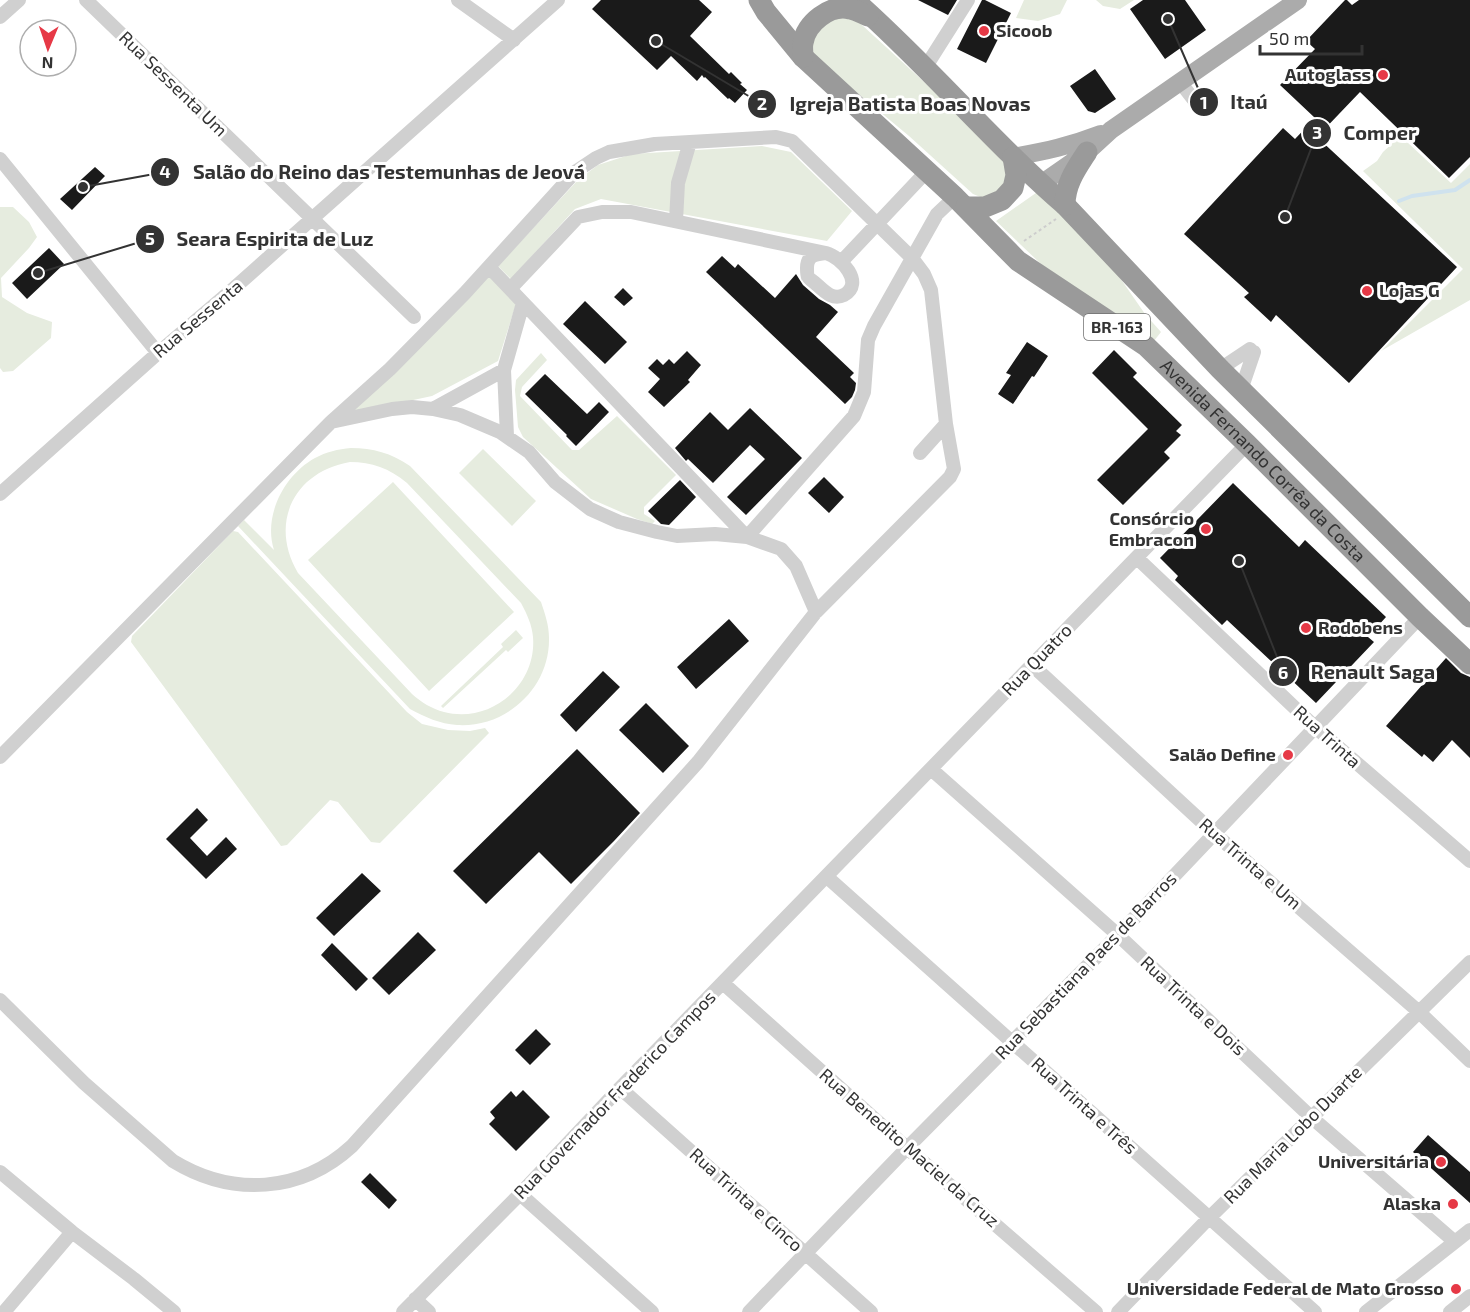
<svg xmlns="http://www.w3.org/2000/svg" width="1470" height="1312" font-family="'Exo 2',sans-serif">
<rect width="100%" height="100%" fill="#fff"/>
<path fill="#e6ecdf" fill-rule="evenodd" d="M1024,0H1067L1060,14L1038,21L1016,18Z
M1096,0H1134L1120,9L1103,6Z
M850,14L1007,158L1006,189L983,198L973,194L909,136L814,57L812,47L816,26Z
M1397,139L1407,142L1451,183L1470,164V300L1381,351L1463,269L1363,171L1377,161L1383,152Z
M762,146L791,152L852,211L827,241L601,199L575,209L511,279L498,266L578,180L598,165L632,154Z
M1043,188L1109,262L1145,314L1161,332L1154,341L1042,265L996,221Z
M0,207H13L29,222L37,237L29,248L1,278L2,297L27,313L52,322L51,338L13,371L3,372L0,368Z
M489,276L516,304L498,361L432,396L357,412L352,409Z
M541,353L547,360L522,387L520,396L572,450H579L617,416L676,475L644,507V514L655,521L652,524L637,519L591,499L523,437L518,427L515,390L516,380Z
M351,448C373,448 391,453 410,466L541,602C545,614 549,625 549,638C550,688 506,728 457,725C440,724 425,717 410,709L238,526L244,520L274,550C263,516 284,475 315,458C326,452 338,449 351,448ZM350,462C372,462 389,468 407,483L521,603C527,614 532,625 533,637C537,686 490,724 444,712C432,709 421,702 412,694L298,573C269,524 293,472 350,462Z
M483,449L536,501L512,526L459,473Z
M393,482L514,612L429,691L308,560Z
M233,531L238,532L407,712L422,724L448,730L470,731L485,728L489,733L380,843L371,842L338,802L330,800L287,845L281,846L131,642L132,636Z
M516,630L523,638L508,652L506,650L443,708L441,706L503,647L501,644Z"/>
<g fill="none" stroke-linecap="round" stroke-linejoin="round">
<path stroke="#cfe2ee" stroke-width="4" d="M1399,201L1412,196L1455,190L1470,180"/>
</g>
<path fill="#1a1a1a" d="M601,0H699L712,12L690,36L729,74L731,72L742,83L740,84L747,90L735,103L729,98L728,99L705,77L704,78L702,75L697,81L671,56L657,70L592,9Z
M918,0H957L948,15Z
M982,0H985L1011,13L986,63L957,49Z
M1143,0H1185L1206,30L1165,59L1130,9Z
M1345,0H1347L1352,5L1359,0H1470V157L1449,178L1360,92L1317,137L1457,267L1349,383L1276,315L1271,322L1244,297L1249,293L1184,234L1283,128L1295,139L1315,118L1280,85L1315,49L1306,41Z
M1095,69L1116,99L1095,113L1088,111L1070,86Z
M95,167L105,176L72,210L60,199Z
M49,248L64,264L27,299L12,283Z
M722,256L735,268L738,264L775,298L796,274L803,285L819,299L830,305L838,312L816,337L854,373L850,377L856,383L855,390L852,397L845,404L706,272Z
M623,288L633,298L624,306L614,297Z
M585,301L627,342L605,364L563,324Z
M1027,342L1048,356L1034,377L1032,376L1013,404L998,394L1011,375L1006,373Z
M1114,350L1137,373L1133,377L1182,425L1176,431L1181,435L1164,452L1170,458L1123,505L1097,480L1148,429L1092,373Z
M687,351L701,365L688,380L690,382L664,407L648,392L660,379L648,368L657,359L663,365L669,359L674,364Z
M545,374L587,414L599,402L609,412L576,446L566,436L567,435L525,394Z
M750,408L802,458L746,515L727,497L765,459L750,445L713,483L688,459L686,461L675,448L710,412L728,430Z
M824,477L844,497L829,513L808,493Z
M680,480L696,497L669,525L661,524L648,511Z
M1233,483L1299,547L1305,540L1386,617L1368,637L1374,642L1316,703L1227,620L1222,625L1175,580L1178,576L1160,558Z
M729,619L749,641L696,689L677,667Z
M1446,658L1461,673L1470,677V758L1452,740L1433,762L1424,754L1422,757L1386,726Z
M603,671L620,687L576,732L560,715Z
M646,703L689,746L663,773L619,730Z
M577,749L640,813L614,841L571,884L539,852L486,904L453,871Z
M197,808L208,820L190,838L207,856L226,837L237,849L206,879L166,839Z
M362,873L381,891L334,936L316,918Z
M418,932L436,950L389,995L372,978Z
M332,943L368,979L356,991L321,955Z
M536,1029L551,1044L530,1065L515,1050Z
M523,1090L550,1117L516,1151L489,1124L495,1118L490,1112L511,1091L516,1097Z
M1428,1135L1470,1172V1203L1413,1152Z
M370,1173L397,1200L389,1209L361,1182Z"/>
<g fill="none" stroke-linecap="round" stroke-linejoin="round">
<path stroke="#cdcdcd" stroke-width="2" stroke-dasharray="3 3" stroke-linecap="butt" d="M1024,241L1056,219"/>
<path stroke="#d0d0d0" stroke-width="14" d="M86,0L414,317
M458,0L514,40
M0,17L19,0
M925,68L968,0
M1180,82L1194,100
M0,159L158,353
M676,221L678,183L690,142
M826,253C841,257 865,283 844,295C832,301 823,290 815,283C815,283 808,278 808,277C807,275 807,270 807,268C807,255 816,254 826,253Z
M842,261L927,171
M489,267L747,537L854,416L864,392L868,340L874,326L937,214L955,197
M510,289L578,217L602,212H631L826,253
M1220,369L1250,349
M504,370L523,303
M1241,390L1254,352
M433,409L504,370L507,436
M331,422L392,409L412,407L433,409L460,415L500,432L529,452L555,482L590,509L619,522L657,532L677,536L715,534L747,537L781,549L796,566L816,612
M920,453L946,424
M0,494L158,353L233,289L558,0
M1137,558L1315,727L1470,861
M1032,665L1215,834L1418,1011L1470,1061
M0,757L331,422L390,369L465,293L575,172L596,158L609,152L655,144L776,137L792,141L912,258L924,274L931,290L946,424L954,469L950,477L816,612L698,762L352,1146C301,1193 232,1197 173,1161L84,1083L0,1000
M931,769L1118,935L1311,1117L1455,1242
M827,877L1315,1312
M724,984L907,1148L1096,1312
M620,1088L871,1312
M0,1172L72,1232L134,1279L174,1312
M520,1194L652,1312
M415,1299L429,1312
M4,1312L72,1232
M403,1312L520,1194L620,1088L1247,444
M749,1312L907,1148L1118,935L1420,617
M1118,1312L1209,1218L1470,962
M1366,1312L1470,1230
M1450,1312L1470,1296"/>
<path stroke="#ababab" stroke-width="18" d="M1013,157C1046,151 1070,146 1101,134
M1041,184L1087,152L1111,130L1298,0"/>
<g stroke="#9a9a9a" stroke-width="21">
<path id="s1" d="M759,0L766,12L803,57L955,197L1018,261L1146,346L1247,444L1420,617L1470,664"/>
<path d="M854,0C928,65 991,141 1065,205L1220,369L1470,617"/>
<path d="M803,57C803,53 802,47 803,43C806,23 830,4 850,9C856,10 863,14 868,16"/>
<path d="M1065,205C1065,184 1076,169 1087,152"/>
<path d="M966,207H985L1002,200L1013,188L1016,175L1013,157"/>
</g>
</g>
<g fill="#e63946" stroke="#fff" stroke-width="2">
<circle cx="984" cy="31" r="6"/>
<circle cx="1383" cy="75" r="6"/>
<circle cx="1367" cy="291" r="6"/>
<circle cx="1206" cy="529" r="6"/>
<circle cx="1306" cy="628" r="6"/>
<circle cx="1288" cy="755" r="6"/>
<circle cx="1441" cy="1162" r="6"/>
<circle cx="1453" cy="1204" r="6"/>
<circle cx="1456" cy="1289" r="6"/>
</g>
<g text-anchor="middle" stroke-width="6" stroke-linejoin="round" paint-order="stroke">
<rect fill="#fff" stroke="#707070" stroke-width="1.5" x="1084" y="314" width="66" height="26" rx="4.5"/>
<g font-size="16" font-weight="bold" fill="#333">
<text x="1117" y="333">BR-163</text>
</g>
<g font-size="18" font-weight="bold" fill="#333" stroke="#fff" text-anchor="end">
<text x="996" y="37" text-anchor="start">Sicoob</text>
<text x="1371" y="81">Autoglass</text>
<text x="1379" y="297" text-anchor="start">Lojas G</text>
<text x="1194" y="525">Consórcio<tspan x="1194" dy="21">Embracon</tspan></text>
<text x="1318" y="634" text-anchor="start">Rodobens</text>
<text x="1276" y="761">Salão Define</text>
<text x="1429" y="1168">Universitária</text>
<text x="1441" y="1210">Alaska</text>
<text x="1444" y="1295">Universidade Federal de Mato Grosso</text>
</g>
<g font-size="18" fill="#333" stroke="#fff">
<text transform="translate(173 84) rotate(44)" y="6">Rua Sessenta Um</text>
<text transform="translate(198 319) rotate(-40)" y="6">Rua Sessenta</text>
<text dy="6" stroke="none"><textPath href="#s1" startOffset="686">Avenida Fernando Corrêa da Costa</textPath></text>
<text transform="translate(1037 660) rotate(-46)" y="6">Rua Quatro</text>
<text transform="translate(1327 737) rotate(42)" y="6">Rua Trinta</text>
<text transform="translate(1250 864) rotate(41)" y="6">Rua Trinta e Um</text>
<text transform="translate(1086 966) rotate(-46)" y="6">Rua Sebastiana Paes de Barros</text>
<text transform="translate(1193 1006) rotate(43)" y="6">Rua Trinta e Dois</text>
<text transform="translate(615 1095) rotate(-46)" y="6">Rua Governador Frederico Campos</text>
<text transform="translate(1084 1106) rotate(42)" y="6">Rua Trinta e Três</text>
<text transform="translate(1293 1135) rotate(-45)" y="6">Rua Maria Lobo Duarte</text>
<text transform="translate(909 1148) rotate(41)" y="6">Rua Benedito Maciel da Cruz</text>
<text transform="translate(746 1200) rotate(42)" y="6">Rua Trinta e Cinco</text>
</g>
</g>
<path fill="none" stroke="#333" stroke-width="2" d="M1168 19L1204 102M656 41L762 104M1285 217L1317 133M83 187L165 172M38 273L150 239M1239 561L1283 672"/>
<g fill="#333" stroke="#fff" stroke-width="2">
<circle cx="1168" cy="19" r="6"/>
<circle cx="656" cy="41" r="6"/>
<circle cx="1285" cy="217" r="6"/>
<circle cx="83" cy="187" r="6"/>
<circle cx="38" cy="273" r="6"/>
<circle cx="1239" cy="561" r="6"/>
<circle cx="1204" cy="102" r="15"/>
<circle cx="762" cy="104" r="15"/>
<circle cx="1317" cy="133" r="15"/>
<circle cx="165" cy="172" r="15"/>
<circle cx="150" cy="239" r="15"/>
<circle cx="1283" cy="672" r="15"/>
</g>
<g font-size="18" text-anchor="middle" font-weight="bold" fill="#fff">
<text x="1204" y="109">1</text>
<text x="762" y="110">2</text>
<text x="1317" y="139">3</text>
<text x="165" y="178">4</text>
<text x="150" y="245">5</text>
<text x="1283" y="679">6</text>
</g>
<g font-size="20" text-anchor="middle" font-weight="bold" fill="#333" stroke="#fff" stroke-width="6" stroke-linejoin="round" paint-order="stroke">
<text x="1249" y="109">Itaú</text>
<text x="910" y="111">Igreja Batista Boas Novas</text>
<text x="1380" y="140">Comper</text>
<text x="389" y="179">Salão do Reino das Testemunhas de Jeová</text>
<text x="275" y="246">Seara Espirita de Luz</text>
<text x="1373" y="679">Renault Saga</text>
</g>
<g transform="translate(48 48) rotate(182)"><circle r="28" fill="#ffffff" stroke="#adadad" stroke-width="1.5"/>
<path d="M0-4.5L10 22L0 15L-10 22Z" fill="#e63946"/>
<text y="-9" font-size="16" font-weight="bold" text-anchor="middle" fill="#333333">N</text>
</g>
<path d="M1260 45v9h102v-9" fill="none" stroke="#333333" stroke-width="3"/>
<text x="1269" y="45" font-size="18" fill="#333333" stroke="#ffffff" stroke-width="4.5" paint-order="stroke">50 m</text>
</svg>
